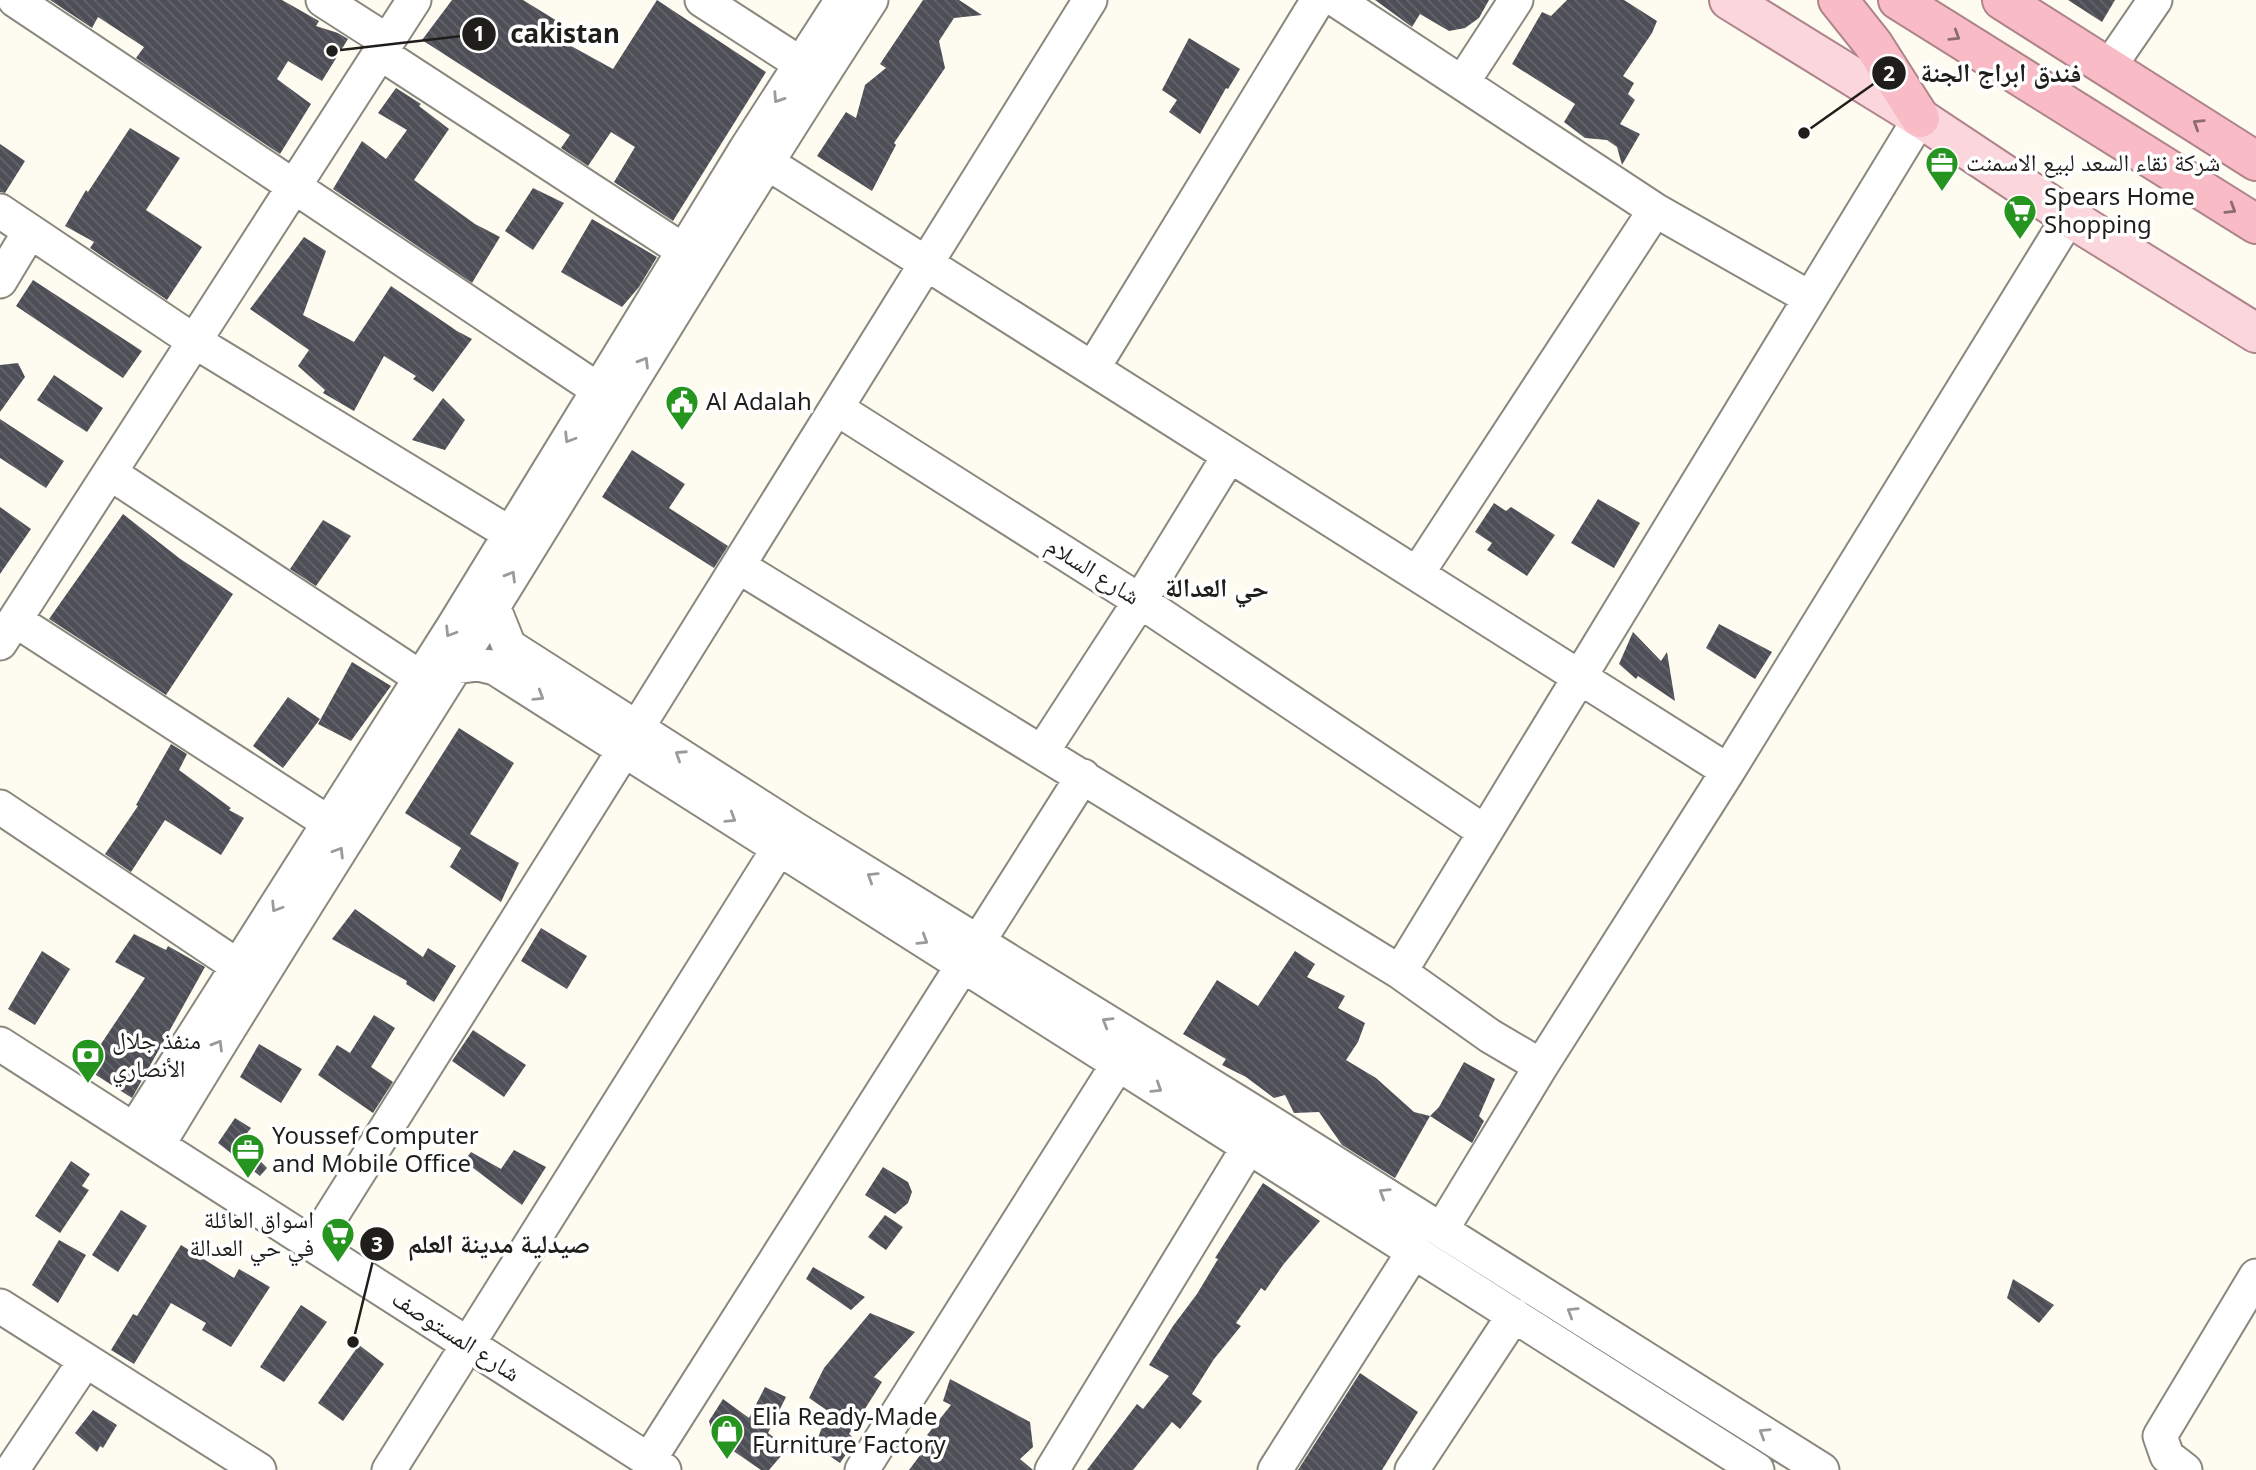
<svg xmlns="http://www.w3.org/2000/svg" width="2256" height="1470" font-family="'Noto Sans','Noto Naskh Arabic',sans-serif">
<defs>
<pattern id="building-back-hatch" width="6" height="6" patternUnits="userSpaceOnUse" patternTransform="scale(1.75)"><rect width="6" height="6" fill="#4e4e57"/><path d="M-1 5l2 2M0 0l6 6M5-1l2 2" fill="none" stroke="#64646b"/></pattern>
</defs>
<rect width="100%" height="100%" fill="#fefcf1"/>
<path fill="url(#building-back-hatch)" d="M50,0H282L319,21L316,26L338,33L348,39L322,81L288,61L277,79L311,104L280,154L136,58L144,47L98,17L92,28Z
M452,0H523L562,24L551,35L613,69L657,0L766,72L673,221L614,182L635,147L611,132L588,166L561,148L570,135L422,40Z
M923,0H959L982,15L954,18L939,41L945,68L894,143L896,145L872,191L817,156L846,112L856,118L865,85L886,68L880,64Z
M1375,0H1489L1479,18L1465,28L1449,31L1420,14L1412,27Z
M1567,0H1624L1657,21L1652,33L1623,76L1634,83L1628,94L1635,100L1620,124L1640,134L1622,165L1617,147L1607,140L1585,138L1564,122L1575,104L1512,64L1542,12L1551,16Z
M2068,0H2115L2102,22Z
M1189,38L1240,69L1228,89L1226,88L1200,134L1169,112L1177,100L1162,90Z
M396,88L421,104L419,106L449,129L414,180L475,224L500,237L472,283L333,189L362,141L386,159L407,130L378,113Z
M130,128L180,158L146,210L202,247L167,300L90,248L94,242L65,226L86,190L88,192Z
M0,144L25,161L5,193L0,192Z
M533,188L564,203L533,250L505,231Z
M592,219L657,257L639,287L622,307L561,272Z
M304,237L326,251L303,315L354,342L391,286L457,331L472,339L433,392L413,379L416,376L384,356L354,411L323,393L325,390L298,366L309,350L250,309Z
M33,280L142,351L123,378L16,306Z
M18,363L25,377L0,412V365Z
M54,375L103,408L87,432L37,400Z
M443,398L465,420L445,450L412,440Z
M0,419L64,461L46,488L0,458Z
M632,450L685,484L669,508L728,546L714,568L602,497Z
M1598,499L1640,523L1614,568L1571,543Z
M1494,503L1506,511L1511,507L1555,535L1527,576L1487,550L1492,543L1475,532Z
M0,507L31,529L0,574Z
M123,514L179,558L233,594L166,695L49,619Z
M323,520L351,536L316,586L290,569Z
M1719,624L1772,652L1755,679L1706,648Z
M1633,632L1661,661L1667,652L1675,701L1638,676L1636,679L1619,664Z
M352,662L391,686L351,741L318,724Z
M288,697L320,719L283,768L253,746Z
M459,728L514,763L470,834L519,863L501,902L450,867L461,848L405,813Z
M171,744L187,754L179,770L231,808L229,810L244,818L221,855L165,820L131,872L105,854L138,806L136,805Z
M355,909L423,957L428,948L456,966L434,1002L406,984L407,981L332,939Z
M541,928L587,956L567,989L521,961Z
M134,934L166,950L168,946L205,967L132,1098L85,1068L145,978L115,962Z
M42,951L70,969L35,1025L8,1009Z
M1295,951L1315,964L1307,977L1345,996L1338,1008L1365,1023L1358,1042L1346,1060L1376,1078L1414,1112L1430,1116L1395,1178L1342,1145L1319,1112L1294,1113L1285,1095L1274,1098L1246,1077L1222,1065L1226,1059L1183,1034L1217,980L1258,1006Z
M374,1015L395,1028L371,1067L393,1082L373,1113L318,1075L337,1045L350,1053Z
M473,1030L526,1065L504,1097L452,1061Z
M259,1044L302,1069L281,1103L240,1077Z
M1464,1062L1495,1079L1479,1116L1484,1121L1472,1143L1430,1116L1439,1107Z
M235,1118L251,1128L241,1141L267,1168L260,1176L218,1143Z
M514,1150L546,1167L522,1205L464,1161L471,1152L501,1169Z
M71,1161L90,1174L82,1186L89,1190L60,1233L35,1216Z
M883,1167L908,1182L912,1192L908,1203L895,1214L865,1195Z
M1263,1183L1320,1221L1283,1265L1265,1291L1261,1288L1236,1323L1241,1326L1214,1359L1192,1394L1202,1401L1180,1429L1172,1422L1133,1470H1087L1137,1404L1143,1409L1169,1376L1149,1365L1173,1326L1197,1294L1218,1259L1215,1258Z
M121,1210L147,1226L118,1272L92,1255Z
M885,1215L903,1227L886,1250L868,1237Z
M59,1240L86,1255L58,1303L32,1285Z
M181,1245L234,1278L239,1269L270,1287L231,1347L202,1330L206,1323L171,1303L134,1364L111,1350L133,1314L137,1316Z
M813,1267L865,1297L851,1310L806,1279Z
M2013,1279L2054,1305L2039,1323L2007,1298Z
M301,1305L327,1322L284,1382L260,1367Z
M870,1313L915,1332L874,1377L882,1382L849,1434L856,1440L840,1463L815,1446L828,1411L809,1398L824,1368Z
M359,1345L384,1364L343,1421L318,1403Z
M1360,1373L1418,1412L1382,1470H1298Z
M950,1379L1030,1422L1033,1447L1020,1459L1033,1470H909L933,1438L927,1435L951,1405L943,1401Z
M765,1387L786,1397L768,1433L788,1448L769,1470H761L713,1437L709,1421L723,1399L749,1418Z
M93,1410L117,1425L103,1448L100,1446L97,1452L75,1433Z"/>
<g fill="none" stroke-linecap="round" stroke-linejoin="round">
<defs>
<path id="minor" d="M15,0L618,403
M323,0L387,41
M702,0L801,64
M1336,0L1655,210L1810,298
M380,53L684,251
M2109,67L2155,0
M1462,83L1516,0
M766,162L1728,771
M0,211L194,341L509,533
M0,281L30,231
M1093,368L1318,0
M836,408L1140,601L1485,832
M110,473L421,678
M738,566L1400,972L1490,1036L1541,1066
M1417,574L1655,210
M493,606L509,646L795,829L1265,1119L1822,1470
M15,620L329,823
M0,643L414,0
M455,667L478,664L495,668L1757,1470
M637,728L1090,0
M1042,752L1140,601L1229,456
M0,807L257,979
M978,942L1083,776
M1400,972L1920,118
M0,1044L664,1470
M134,1130L455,624L746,149L842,0
M158,1145C266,965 380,788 491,610C617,407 740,201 871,0
M1442,1229L1541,1066L1728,771L2069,217
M313,1245L624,750
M0,1306L259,1470
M468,1344L779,848
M649,1460L963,965
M12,1470L85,1361
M389,1470L457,1362
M862,1470L1118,1064
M1052,1470L1260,1128
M1275,1470L1414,1251
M1412,1470L1514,1315
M2185,1470L2167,1456L2160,1436L2256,1276"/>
<path id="major" d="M1729,0L1920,118L2069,217L2256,333"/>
<path id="highway" d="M1838,0L1873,44L1920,118
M1898,0L2256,224
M2002,0L2256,161"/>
</defs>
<use href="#minor" stroke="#89887e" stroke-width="37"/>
<use href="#major" stroke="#ad848a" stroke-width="42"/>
<use href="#highway" stroke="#ad848a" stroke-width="42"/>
<use href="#minor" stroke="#fff" stroke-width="33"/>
<use href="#major" stroke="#fbd6dd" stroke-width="38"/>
<use href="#highway" stroke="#f9bbc6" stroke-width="38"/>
</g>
<defs><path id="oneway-chevron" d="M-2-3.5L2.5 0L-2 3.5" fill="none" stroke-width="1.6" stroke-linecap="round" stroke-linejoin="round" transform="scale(1.75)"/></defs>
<g stroke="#8c6c70">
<use href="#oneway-chevron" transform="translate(1955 36) rotate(32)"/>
<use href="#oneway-chevron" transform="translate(2198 124) rotate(-148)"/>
<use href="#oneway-chevron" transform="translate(2231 209) rotate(32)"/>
</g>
<g stroke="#9a9a98">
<use href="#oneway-chevron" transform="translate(778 98) rotate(123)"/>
<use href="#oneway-chevron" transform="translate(644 362) rotate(-59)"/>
<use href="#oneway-chevron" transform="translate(569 438) rotate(122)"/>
<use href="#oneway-chevron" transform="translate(511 576) rotate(-59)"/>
<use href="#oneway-chevron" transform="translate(450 632) rotate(122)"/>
<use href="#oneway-chevron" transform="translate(539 696) rotate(32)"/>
<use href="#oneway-chevron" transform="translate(680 755) rotate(-147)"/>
<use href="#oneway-chevron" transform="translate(731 818) rotate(32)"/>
<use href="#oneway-chevron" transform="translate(339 852) rotate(-58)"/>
<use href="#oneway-chevron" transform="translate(872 877) rotate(-148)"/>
<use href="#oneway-chevron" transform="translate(276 907) rotate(122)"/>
<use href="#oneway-chevron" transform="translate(923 940) rotate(32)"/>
<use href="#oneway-chevron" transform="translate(1107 1022) rotate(-149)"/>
<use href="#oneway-chevron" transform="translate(218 1045) rotate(-59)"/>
<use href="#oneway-chevron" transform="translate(1157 1088) rotate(32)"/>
<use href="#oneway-chevron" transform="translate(1384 1193) rotate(-148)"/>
<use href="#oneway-chevron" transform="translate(1572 1312) rotate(-148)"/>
<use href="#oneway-chevron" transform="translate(1764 1433) rotate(-148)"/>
</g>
<defs>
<symbol id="office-pin" viewBox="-11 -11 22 30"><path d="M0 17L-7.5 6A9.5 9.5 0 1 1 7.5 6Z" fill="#269520" stroke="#fff"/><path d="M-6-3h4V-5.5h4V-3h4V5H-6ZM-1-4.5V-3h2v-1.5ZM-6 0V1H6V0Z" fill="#fff"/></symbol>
<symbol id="supermarket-pin" viewBox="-11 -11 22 30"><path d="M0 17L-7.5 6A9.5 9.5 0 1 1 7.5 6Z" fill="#269520" stroke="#fff"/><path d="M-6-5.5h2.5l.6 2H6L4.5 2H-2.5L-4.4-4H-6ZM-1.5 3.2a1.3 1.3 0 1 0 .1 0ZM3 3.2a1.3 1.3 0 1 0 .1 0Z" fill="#fff"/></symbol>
<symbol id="civic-pin" viewBox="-11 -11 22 30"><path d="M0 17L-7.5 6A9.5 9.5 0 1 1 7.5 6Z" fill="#269520" stroke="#fff"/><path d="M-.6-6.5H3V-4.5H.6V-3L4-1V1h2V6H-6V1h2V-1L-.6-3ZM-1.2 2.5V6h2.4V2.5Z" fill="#fff"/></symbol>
<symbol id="bank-pin" viewBox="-11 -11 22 30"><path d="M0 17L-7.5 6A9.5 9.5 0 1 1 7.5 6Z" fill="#269520" stroke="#fff"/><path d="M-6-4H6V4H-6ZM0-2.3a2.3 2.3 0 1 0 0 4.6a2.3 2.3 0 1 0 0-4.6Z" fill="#fff"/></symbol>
<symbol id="shop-pin" viewBox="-11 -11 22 30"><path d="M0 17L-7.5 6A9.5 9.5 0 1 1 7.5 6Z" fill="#269520" stroke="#fff"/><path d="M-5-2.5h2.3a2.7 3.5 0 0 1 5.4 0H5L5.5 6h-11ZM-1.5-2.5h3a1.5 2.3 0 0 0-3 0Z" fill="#fff"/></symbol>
</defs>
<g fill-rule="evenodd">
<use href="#office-pin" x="1923" y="144" width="38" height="52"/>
<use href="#supermarket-pin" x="2001" y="192" width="38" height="52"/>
<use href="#civic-pin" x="663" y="383" width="38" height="52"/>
<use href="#bank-pin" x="69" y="1036" width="38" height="52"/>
<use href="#office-pin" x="229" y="1131" width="38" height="52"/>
<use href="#supermarket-pin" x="319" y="1215" width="38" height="52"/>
<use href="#shop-pin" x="708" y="1412" width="38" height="52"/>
</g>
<g text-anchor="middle" stroke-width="7" stroke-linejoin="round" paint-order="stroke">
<g font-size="24" fill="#1f1e1a" stroke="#fff" text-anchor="start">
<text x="1966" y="171">شركة نقاء السعد لبيع الاسمنت</text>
<text x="2044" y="205">Spears Home<tspan x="2044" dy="28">Shopping</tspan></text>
<text x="706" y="410">Al Adalah</text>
<text x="112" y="1049">منفذ جلال<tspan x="112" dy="28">الأنصاري</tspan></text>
<text x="272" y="1144">Youssef Computer<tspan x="272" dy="28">and Mobile Office</tspan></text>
<text x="314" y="1228" text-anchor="end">اسواق العائلة<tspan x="314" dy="28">في حي العدالة</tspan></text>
<text x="752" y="1425">Elia Ready-Made<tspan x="752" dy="28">Furniture Factory</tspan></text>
</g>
<g font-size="24" fill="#1f1e1a" stroke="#fff">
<text transform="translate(1093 571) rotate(32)" y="8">شارع السلام</text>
<text transform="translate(456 1336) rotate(33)" y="8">شارع المستوصف</text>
</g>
<g font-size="26" font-weight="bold" fill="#1f1e1a" stroke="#fff">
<text x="1217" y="597">حي العدالة</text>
</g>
</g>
<path fill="none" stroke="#1f1e1a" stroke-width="2.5" d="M332 51L479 34M1804 133L1889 73M353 1342L377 1244"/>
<g fill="#1f1e1a" stroke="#fff" stroke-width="2.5">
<circle cx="332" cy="51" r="7"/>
<circle cx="1804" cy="133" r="7"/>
<circle cx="353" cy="1342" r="7"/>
<circle cx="479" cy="34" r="18"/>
<circle cx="1889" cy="73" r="18"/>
<circle cx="377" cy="1244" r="18"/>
</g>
<g font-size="21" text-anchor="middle" font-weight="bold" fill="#fff">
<text x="479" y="41">1</text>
<text x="1889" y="81">2</text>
<text x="377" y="1252">3</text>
</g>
<g font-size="26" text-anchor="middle" font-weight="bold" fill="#1f1e1a" stroke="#fff" stroke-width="7" stroke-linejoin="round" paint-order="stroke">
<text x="565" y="43">cakistan</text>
<text x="2001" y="82">فندق ابراج الجنة</text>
<text x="499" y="1253">صيدلية مدينة العلم</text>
</g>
</svg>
